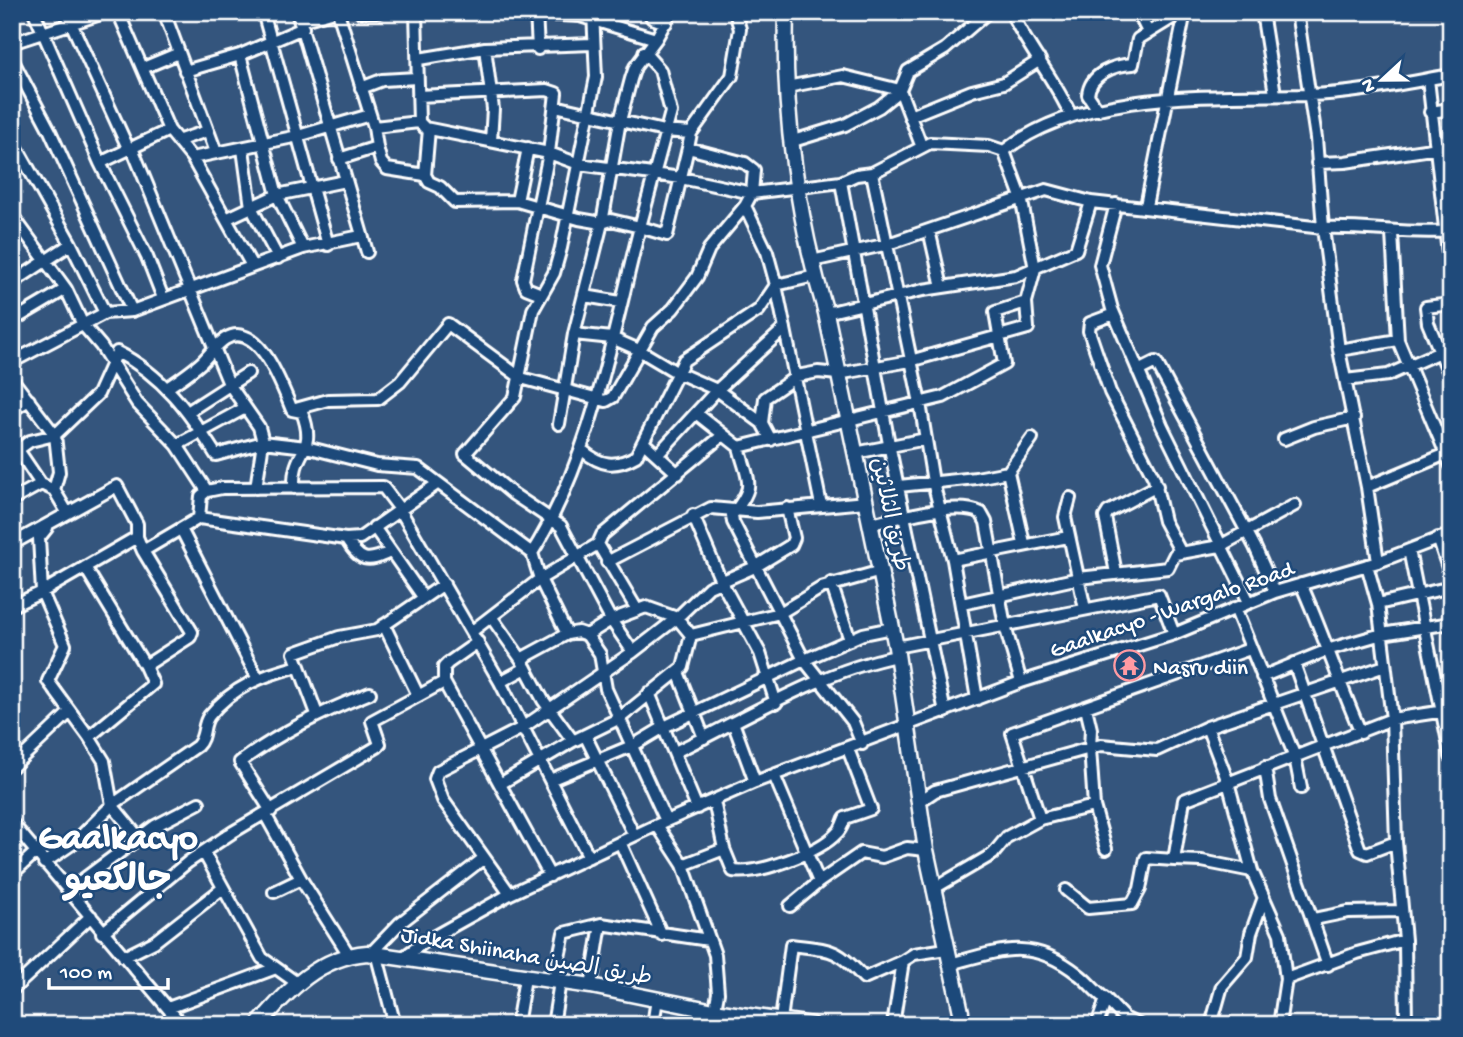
<svg xmlns="http://www.w3.org/2000/svg" width="1463" height="1037" font-family="'Gochi Hand','Playpen Sans Arabic',sans-serif">
<rect width="100%" height="100%" fill="#34557d"/>
<filter id="ink" filterUnits="userSpaceOnUse"><feTurbulence type="fractalNoise" baseFrequency=".0143" numOctaves="2"/><feDisplacementMap in="SourceGraphic" scale="14" xChannelSelector="R" yChannelSelector="G"/><feConvolveMatrix kernelMatrix="1 2 1 2 8 2 1 2 1" color-interpolation-filters="sRGB"/></filter>
<g filter="url(#ink)">
<g fill="none" stroke-linecap="round" stroke-linejoin="round">
<defs>
<path id="minor" d="M34,12L100,163L147,257L163,298
M66,12L129,150
M118,12L169,130L192,158L252,266
M164,12L216,152
M263,12L328,245
M297,12L367,252
M338,12L374,127L377,147
M360,12H379
M416,12L419,122
M500,12L580,16L656,39
M536,12L538,49
M593,12L596,77L561,248L554,273L533,310L515,397L465,454L513,494L561,526L611,620L633,652
M649,12L652,18L666,23
M1011,12C1028,49 1055,79 1071,116
M1138,12L1148,32
M1262,12L1275,94
M1297,12L1316,138L1323,228L1339,350L1367,487L1378,562
M300,21L331,12
M12,43L107,12
M485,48L493,109L491,141
M240,55L277,195L303,248
M12,59L50,131L132,311
M419,59L485,48L592,44
M143,68L179,53
M185,71L240,55L303,28
M1428,79L1451,280
M787,87L843,76L900,90L921,145
M361,88L382,80L417,78
M418,96L547,90L556,93L549,153L523,280L526,288L541,294
M1098,110L1088,95C1090,74 1113,65 1133,64L1138,39L1182,12
M1430,112L1451,109
M910,116L972,91L1004,83L1040,60
M374,127L419,122L425,128L549,153L579,164L681,178L752,193L841,182L856,175L872,173L930,143L989,146L1004,151C1081,89 1215,97 1308,95C1355,94 1405,83 1451,75
M691,133L732,76L740,29L735,12
M12,139L71,244L105,313
M180,140L207,131
M793,141L845,125L879,107L900,90L908,71L945,49L988,12
M132,148L229,384L259,427L263,442L256,488
M243,149L251,207L278,258
M192,158L298,136L370,115
M339,159L377,147L381,162L387,169L425,175L429,182L440,187L455,202L517,201L579,219L602,223L611,220L640,227L671,112L660,70L644,52
M100,163L169,130
M1317,163L1345,162L1451,146
M872,173L920,403L933,482L953,560L977,699
M425,175L429,129
M841,182L889,444L945,712
M517,201L528,148
M1116,204L1100,265L1112,309L1162,426L1249,602
M745,206L767,252L776,285L821,505
M1146,206L1185,12
M12,215L66,289L83,325L101,346L137,403L177,445L207,491
M226,219L277,195L345,181
M929,230L942,287
M1392,233L1398,340L1451,466
M812,261L888,244L1046,190L1091,202L1323,228C1367,226 1407,235 1451,231
M12,283L71,244
M585,296L620,302
M1451,304L1426,307L1428,323L1451,378
M826,313L923,290L1016,276L1076,250L1091,202
M1114,314L1090,323L1089,331L1110,392L1154,478L1164,521L1180,551
M12,321L66,289
M574,334L612,338L639,350L676,372L717,390L762,423
M1339,350L1398,340
M12,362L105,313L132,311L303,248L361,236
M1138,371L1156,362L1255,547L1275,592
M12,379L55,435L59,472L54,490
M1345,380L1388,375L1451,347
M167,388C179,380 191,372 202,362C209,355 217,344 225,339C259,318 283,389 292,410L302,412C318,454 292,448 294,488
M12,410L29,400
M292,410L328,400L378,399L400,382L448,324L521,378L606,401L613,397L653,327L673,309L697,277L709,249L745,206L752,193L754,170L745,163L688,148L691,133L664,131L555,106
M189,411L248,373
M696,413L739,447
M559,424L574,334L602,223L620,121L631,79L635,67L656,39L671,12
M1284,439L1314,427L1354,418
M771,440L762,423L765,398L797,376L818,372L838,374L910,361L1028,328L1026,302L1035,269L1021,197L1004,151
M12,441L41,484L54,490L67,512
M644,443L678,474
M177,445L245,408
M582,450C601,466 615,468 636,456L684,360L759,310L776,285L815,276
M659,453L717,390L785,328
M855,453L926,439
M12,454L30,441L55,435L98,394L117,352C163,375 189,412 216,455L263,442L306,447L377,465L418,468L532,553L540,579L567,634
M1008,472L1024,543
M899,486L976,478L1008,472L1032,438
M1367,487L1451,452
M1070,498L1065,517L1085,609
M12,500L41,484
M693,515L721,581L760,653L776,703
M199,518L346,539C360,562 367,563 390,552
M870,524C897,519 956,500 981,513L986,522L1005,626L1021,682
M374,527L423,597
M47,528L39,538L42,592L65,645L48,681L89,737
M181,529L257,677
M1438,538L1451,577
M346,539L360,538L437,484
M12,544L117,486L137,524V537L143,551L192,632L190,637L145,666L153,684L89,737L104,761L112,805L139,838
M598,544L636,608
M1409,550L1451,757
M143,551L199,518L201,496L207,491L222,488L383,487L399,508L500,682L589,857
M532,553C592,457 612,336 640,227L667,235L688,148
M953,560L1068,537
M607,562L711,508L757,512L866,502
M1367,565L1378,604L1392,719L1396,842L1405,940L1406,1025
M85,567L145,666
M1116,573L1105,517L1108,512L1157,486
M831,583L850,640
M1301,584C1323,633 1339,683 1361,733
M962,604L1079,578L1168,568L1175,554L1220,546L1295,505
M1378,604L1451,587
M12,606L42,592L137,537
M1235,608L1295,757L1301,788
M492,618L521,659L567,634L578,632L587,635L600,654L606,689L666,821
M384,625L418,695
M471,632L540,579L598,544L602,535L723,435
M587,635L611,620L646,607L677,618L691,635
M478,642L448,663L444,667V682L550,876
M896,647L1159,595L1174,634
M521,659L543,700L573,741
M1294,663L1360,850L1367,853L1396,842
M678,672L704,738
M1262,677L1330,649L1382,634L1451,623
M500,682L526,668
M649,693L697,808
M1086,708L1091,729L1090,748L1101,745L1157,750L1207,727L1385,666
M317,714L294,653L339,637L377,630L444,584
M734,725L755,782
M1207,727L1228,782L1252,871L1280,934L1286,979L1279,1025
M585,735L634,835
M862,744L853,722L804,660L733,522L732,515C757,484 748,483 739,447L943,397L1004,364L995,312L1026,302
M675,752C746,718 820,671 897,656
M12,767L69,713
M1265,767L1270,799L1328,965
M774,775L819,882
M550,780L634,745L664,727L804,660L863,634L892,628
M500,784L573,741L620,718L683,667L691,635L780,613L821,588L881,571
M714,801L724,849L733,871C758,875 820,852 837,833C841,830 843,823 845,818L871,809L848,749
M920,801L935,791L1090,748L1094,806L1106,849
M271,811L240,762C281,732 322,712 370,693
M265,814L301,879L349,955
M1040,819L1012,733L1250,649
M12,823L182,1025
M657,825L683,865L715,955L718,993L712,1025
M620,842L662,935
M204,853L262,958L297,983
M1174,860L1202,861L1252,871
M44,863L75,842L112,805L197,746C206,737 202,725 209,716C233,686 264,675 299,666
M683,865L724,849
M12,874L37,851
M933,889L993,854L1007,837L1040,819L1094,806
M69,890L155,826L199,803
M1066,890L1088,908L1132,904L1140,889L1146,858L1174,860L1184,800L1392,719L1451,710
M274,892L301,879
M510,894L443,800L435,779L438,771L522,728L633,652L677,618L709,587L755,567L791,545L794,538L787,508
M790,906L819,882L861,853L882,857L907,848L926,850
M1314,919L1348,912L1402,911
M102,933L188,862L233,832L377,747L380,744L372,721L444,682
M371,953L400,923L484,858
M376,953L395,1025
M124,957L154,942L223,888
M402,958L426,941L510,894L657,825L755,782L1021,682L1174,634L1275,592L1378,562L1451,534
M950,964C1001,950 1032,937 1078,974C1088,981 1096,993 1106,999L1097,1025
M1286,979L1357,953L1405,940
M554,981L564,933L601,924
M591,986L601,924L709,940
M12,990L91,916
M1106,999L1124,1018L1139,1025
M168,1008L276,968
M781,1020L791,945C831,950 836,947 864,978L903,961
M517,1025L525,978
M553,1025L560,982
M653,1025L657,999
M893,1025L903,961L914,954L946,949
M1211,1025L1222,986L1247,957L1251,933L1263,900"/>
<path id="major" d="M786,12C783,112 797,218 826,313L896,647L926,850L961,1012L959,1025
M258,1025C289,990 318,957 367,953L591,986L714,1011L812,1025"/>
</defs>
<use href="#minor" stroke="#fff" stroke-width="16"/>
<use href="#major" stroke="#fff" stroke-width="19"/>
<use href="#minor" stroke="#1f4a7a" stroke-width="10"/>
<use href="#major" stroke="#1f4a7a" stroke-width="14"/>
</g>
</g>
<defs>
<symbol id="temple-ring" viewBox="-11 -11 22 22"><circle r="9.5" fill="#1f4a7a" stroke="#ff9aa2" stroke-width="1.5"/><path d="M0-6L5-2H3V0L6.5 2.5H4V6H1.5V3h-3V6H-4V2.5H-6.5L-3 0V-2H-5Z" fill="#ff9aa2"/></symbol>
</defs>
<g fill-rule="evenodd">
<use href="#temple-ring" x="1112" y="648" width="35" height="35"/>
</g>
<g text-anchor="middle" stroke-width="5" stroke-linejoin="round" paint-order="stroke">
<g font-size="23" fill="#fff" stroke="#1f4a7a">
<text transform="translate(892 514) rotate(78)" y="8">طريق الثلاثين</text>
<text transform="translate(1171 608) rotate(-19)" y="8">Gaalkacyo - Wargalo Road</text>
<text transform="translate(527 954) rotate(10)" y="8">Jidka Shiinaha طريق الصين</text>
</g>
<g font-size="23" fill="#fff" stroke="#1f4a7a" text-anchor="start">
<text x="1153" y="674">Nasru diin</text>
</g>
<g font-size="37" font-weight="bold" fill="#fff" stroke="#1f4a7a">
<text x="118" y="847">Gaalkacyo<tspan x="118" dy="43">جالكعيو</tspan></text>
</g>
</g>
<rect width="1463" height="1037" fill="none" stroke="#1f4a7a" stroke-width="42"/>
<rect x="21" y="21" width="1421" height="995" fill="none" stroke="#fff" stroke-width="2.5" filter="url(#ink)"/>
<g transform="translate(1382 80) rotate(248)" stroke="#1f4a7a" stroke-width="5" paint-order="stroke">
<path d="M0-5L12 26L0 18L-12 26Z" fill="#ffffff"/>
<text y="-10" font-size="19" font-weight="bold" text-anchor="middle" fill="#ffffff">N</text>
</g>
<path d="M49 978v10h119v-10" fill="none" stroke="#ffffff" stroke-width="3.5"/>
<text x="60" y="978" font-size="21" fill="#ffffff" stroke="#1f4a7a" stroke-width="5" paint-order="stroke">100 m</text>
</svg>
